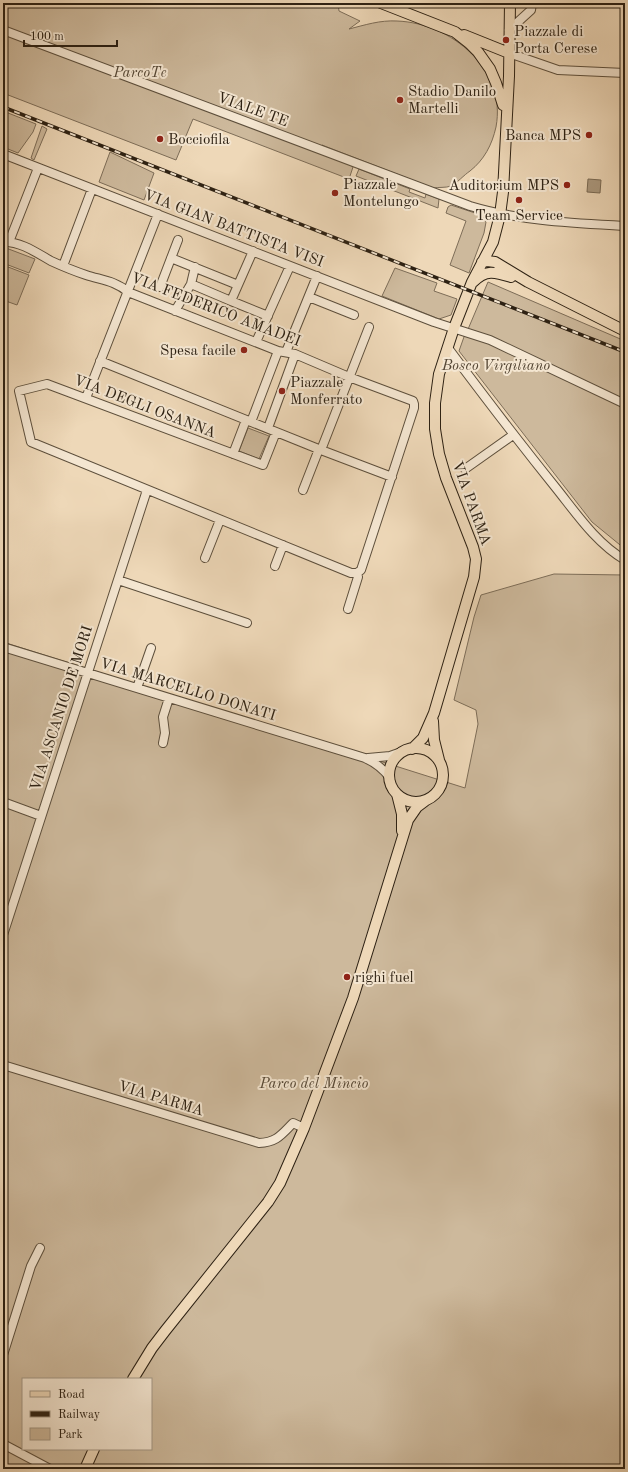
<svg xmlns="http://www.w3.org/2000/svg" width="628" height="1472" font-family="'Old Standard TT',serif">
<rect width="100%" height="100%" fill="#eed8b8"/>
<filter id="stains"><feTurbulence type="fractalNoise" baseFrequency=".005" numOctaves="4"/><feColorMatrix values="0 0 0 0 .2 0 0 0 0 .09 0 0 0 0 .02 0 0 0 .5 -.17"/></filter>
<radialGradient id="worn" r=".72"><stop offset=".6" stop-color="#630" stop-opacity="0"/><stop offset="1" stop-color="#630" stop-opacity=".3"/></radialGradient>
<path fill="#cdb99c" stroke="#7d6d58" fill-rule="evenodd" d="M3,3H338L339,11L360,21L349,29C365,25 380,20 397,21C451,23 507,69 496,127C492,145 484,160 470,171C464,175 457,183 451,186C446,188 438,187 433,188L322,145L353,167L349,179L193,119L176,160L3,93Z
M3,111L36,124L33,132L18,153L3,147Z
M625,114V197H621Z
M42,126L47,129L34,160L31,158Z
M110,152L154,173L144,200L99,182Z
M359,169L410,189L409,192L425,198L426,194L439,199L438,208L356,176Z
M451,205L481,215L486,222L484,233L469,273L450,265L466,221L446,213L448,207Z
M6,248L35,259L29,273L3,263V257Z
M3,265L29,275L17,305L3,300Z
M395,268L437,283L434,291L457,299L451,315L439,319L382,296Z
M488,282L625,341V549L592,522L459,351L465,334H466Z
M248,428L269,436L259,459L239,451Z
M554,574L625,575V1469H3V642L465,788L478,724L476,710L454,700L474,617L481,595ZM23,1379H151V1449H23Z"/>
<path fill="#ac9a80" stroke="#796a54" d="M588,179L601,180L600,193L587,192Z"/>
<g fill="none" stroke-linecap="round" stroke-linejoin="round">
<defs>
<path id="minor" d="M3,30L470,206C520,221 573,223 625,226
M509,30L531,10L532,3
M509,53L558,70L625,73
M3,154L434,322L490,340L625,404
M3,242C20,241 37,253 51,261C62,266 74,271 86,275C101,280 116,281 128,292L278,351L295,354L349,377L413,401L414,404V408L361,570L357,573
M9,242L38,168
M171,258L238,285
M63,266L92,189
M191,284L195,267
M160,287L178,240
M309,297L354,315
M231,301L268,316
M175,311L191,284L231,301L253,251
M256,342L290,266
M448,348C483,395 519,442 556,488C576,513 596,543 625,560
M286,352L317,276
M100,361L321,450L392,477
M86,398L158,214
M251,422L278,351
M268,428L295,354
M276,432L263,465L47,384L19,391L31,442L351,573H357
M321,450L369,327
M233,454L246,420
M465,469L513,435
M303,490L319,449
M205,558L220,520
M275,566L283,545
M118,580L247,623
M348,609L358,577L357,573
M3,647L365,758C376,763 383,768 390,778
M137,688L151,648
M163,743L165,733L163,717L169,698
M368,758L390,756L404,751
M3,802L41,816
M3,935L147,490
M3,1065L259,1143C277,1142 281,1135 293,1123L304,1128
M3,1355L31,1266L40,1248
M3,1444L50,1469"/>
<path id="major" d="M381,3L455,32L469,43L478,52L490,69L496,83L503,105
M464,35L509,53
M482,262L487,261L495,262L528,282L625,331
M473,282C486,269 495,272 511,277
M433,721L434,740L439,760
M389 775a27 27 0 1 1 54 0a27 27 0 1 1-54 0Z
M412,749L423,738L434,713L474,577L476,559L473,547L446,478L439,454L435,429V403L439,374L454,328L472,282L493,242L500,215L503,192L509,76L510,3
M397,794L402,814V831
M133,1379L152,1348L165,1331L268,1202L280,1183L304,1128L353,998L408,820L417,807L425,801
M85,1469L94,1449"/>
</defs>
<use href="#minor" stroke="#5d4f3c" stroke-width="10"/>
<use href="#major" stroke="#2d2113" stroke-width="12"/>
<use href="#minor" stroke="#f4e6d1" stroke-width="8"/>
<use href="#major" stroke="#eed8b8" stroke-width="10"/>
<defs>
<path id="rail" d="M3,107L625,352"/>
</defs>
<use href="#rail" stroke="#2d2113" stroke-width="3.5"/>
<use href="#rail" stroke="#f4e6d1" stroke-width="2" stroke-dasharray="6" stroke-linecap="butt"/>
</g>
<g fill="#8f2418" stroke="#f4e6d1" stroke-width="1.5">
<circle cx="506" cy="40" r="4"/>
<circle cx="400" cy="100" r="4"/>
<circle cx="589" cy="135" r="4"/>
<circle cx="160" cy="139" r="4"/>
<circle cx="567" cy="185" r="4"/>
<circle cx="335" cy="193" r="4"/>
<circle cx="519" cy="200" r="4"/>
<circle cx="244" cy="350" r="4"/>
<circle cx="282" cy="391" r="4"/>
<circle cx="347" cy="977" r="4"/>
</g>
<g text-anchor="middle" stroke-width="4" stroke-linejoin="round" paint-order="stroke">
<g font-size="15" fill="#2d2113" stroke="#f4e6d1" text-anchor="start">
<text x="514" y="36">Piazzale di<tspan x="514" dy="17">Porta Cerese</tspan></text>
<text x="408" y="96">Stadio Danilo<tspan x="408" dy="17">Martelli</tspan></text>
<text x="581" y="140" text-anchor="end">Banca MPS</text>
<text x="168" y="144">Bocciofila</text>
<text x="343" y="189">Piazzale<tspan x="343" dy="17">Montelungo</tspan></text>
<text x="559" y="190" text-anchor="end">Auditorium MPS</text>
<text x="519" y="220" text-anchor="middle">Team Service</text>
<text x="236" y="355" text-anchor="end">Spesa facile</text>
<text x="290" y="387">Piazzale<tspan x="290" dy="17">Monferrato</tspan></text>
<text x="355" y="982">righi fuel</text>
</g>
<g font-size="15" font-style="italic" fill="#554735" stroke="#f4e6d1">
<text x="140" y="77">ParcoTe</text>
<text x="496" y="370">Bosco Virgiliano</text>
<text x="314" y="1088">Parco del Mincio</text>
</g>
<g font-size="15" fill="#2d2113" stroke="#f4e6d1">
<text transform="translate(253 109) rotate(20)" y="5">VIALE TE</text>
<text transform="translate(234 228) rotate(21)" y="5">VIA GIAN BATTISTA VISI</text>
<text transform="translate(216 309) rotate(21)" y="5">VIA FEDERICO AMADEI</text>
<text transform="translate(145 406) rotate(21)" y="5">VIA DEGLI OSANNA</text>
<text transform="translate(472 503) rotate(70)" y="5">VIA PARMA</text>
<text transform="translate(188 689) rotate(17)" y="5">VIA MARCELLO DONATI</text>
<text transform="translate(61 708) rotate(-72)" y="5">VIA ASCANIO DE MORI</text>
<text transform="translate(161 1098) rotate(17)" y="5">VIA PARMA</text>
</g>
</g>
<rect width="628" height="1472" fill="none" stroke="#eed8b8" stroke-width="16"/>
<rect x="4" y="4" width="620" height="1464" fill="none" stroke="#2d2113" stroke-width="2"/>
<rect x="8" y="8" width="612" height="1456" fill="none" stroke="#2d2113"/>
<rect x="22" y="1378" width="130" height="72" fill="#f4e6d1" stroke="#a49785"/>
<rect x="30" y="1391" width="20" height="6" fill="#eed8b8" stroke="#a49785"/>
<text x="58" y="1398" font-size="12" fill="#2d2113">Road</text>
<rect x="30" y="1411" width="20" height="6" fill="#2d2113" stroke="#a49785"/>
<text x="58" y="1418" font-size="12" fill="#2d2113">Railway</text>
<rect x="30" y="1428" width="20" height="12" fill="#cdb99c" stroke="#a49785"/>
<text x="58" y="1438" font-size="12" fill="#2d2113">Park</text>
<path d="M24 40v6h93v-6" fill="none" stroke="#2d2113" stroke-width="2"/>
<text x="30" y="40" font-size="12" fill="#2d2113" stroke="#f4e6d1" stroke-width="3" paint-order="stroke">100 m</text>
<rect width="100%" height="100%" filter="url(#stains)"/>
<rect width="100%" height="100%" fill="url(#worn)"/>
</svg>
